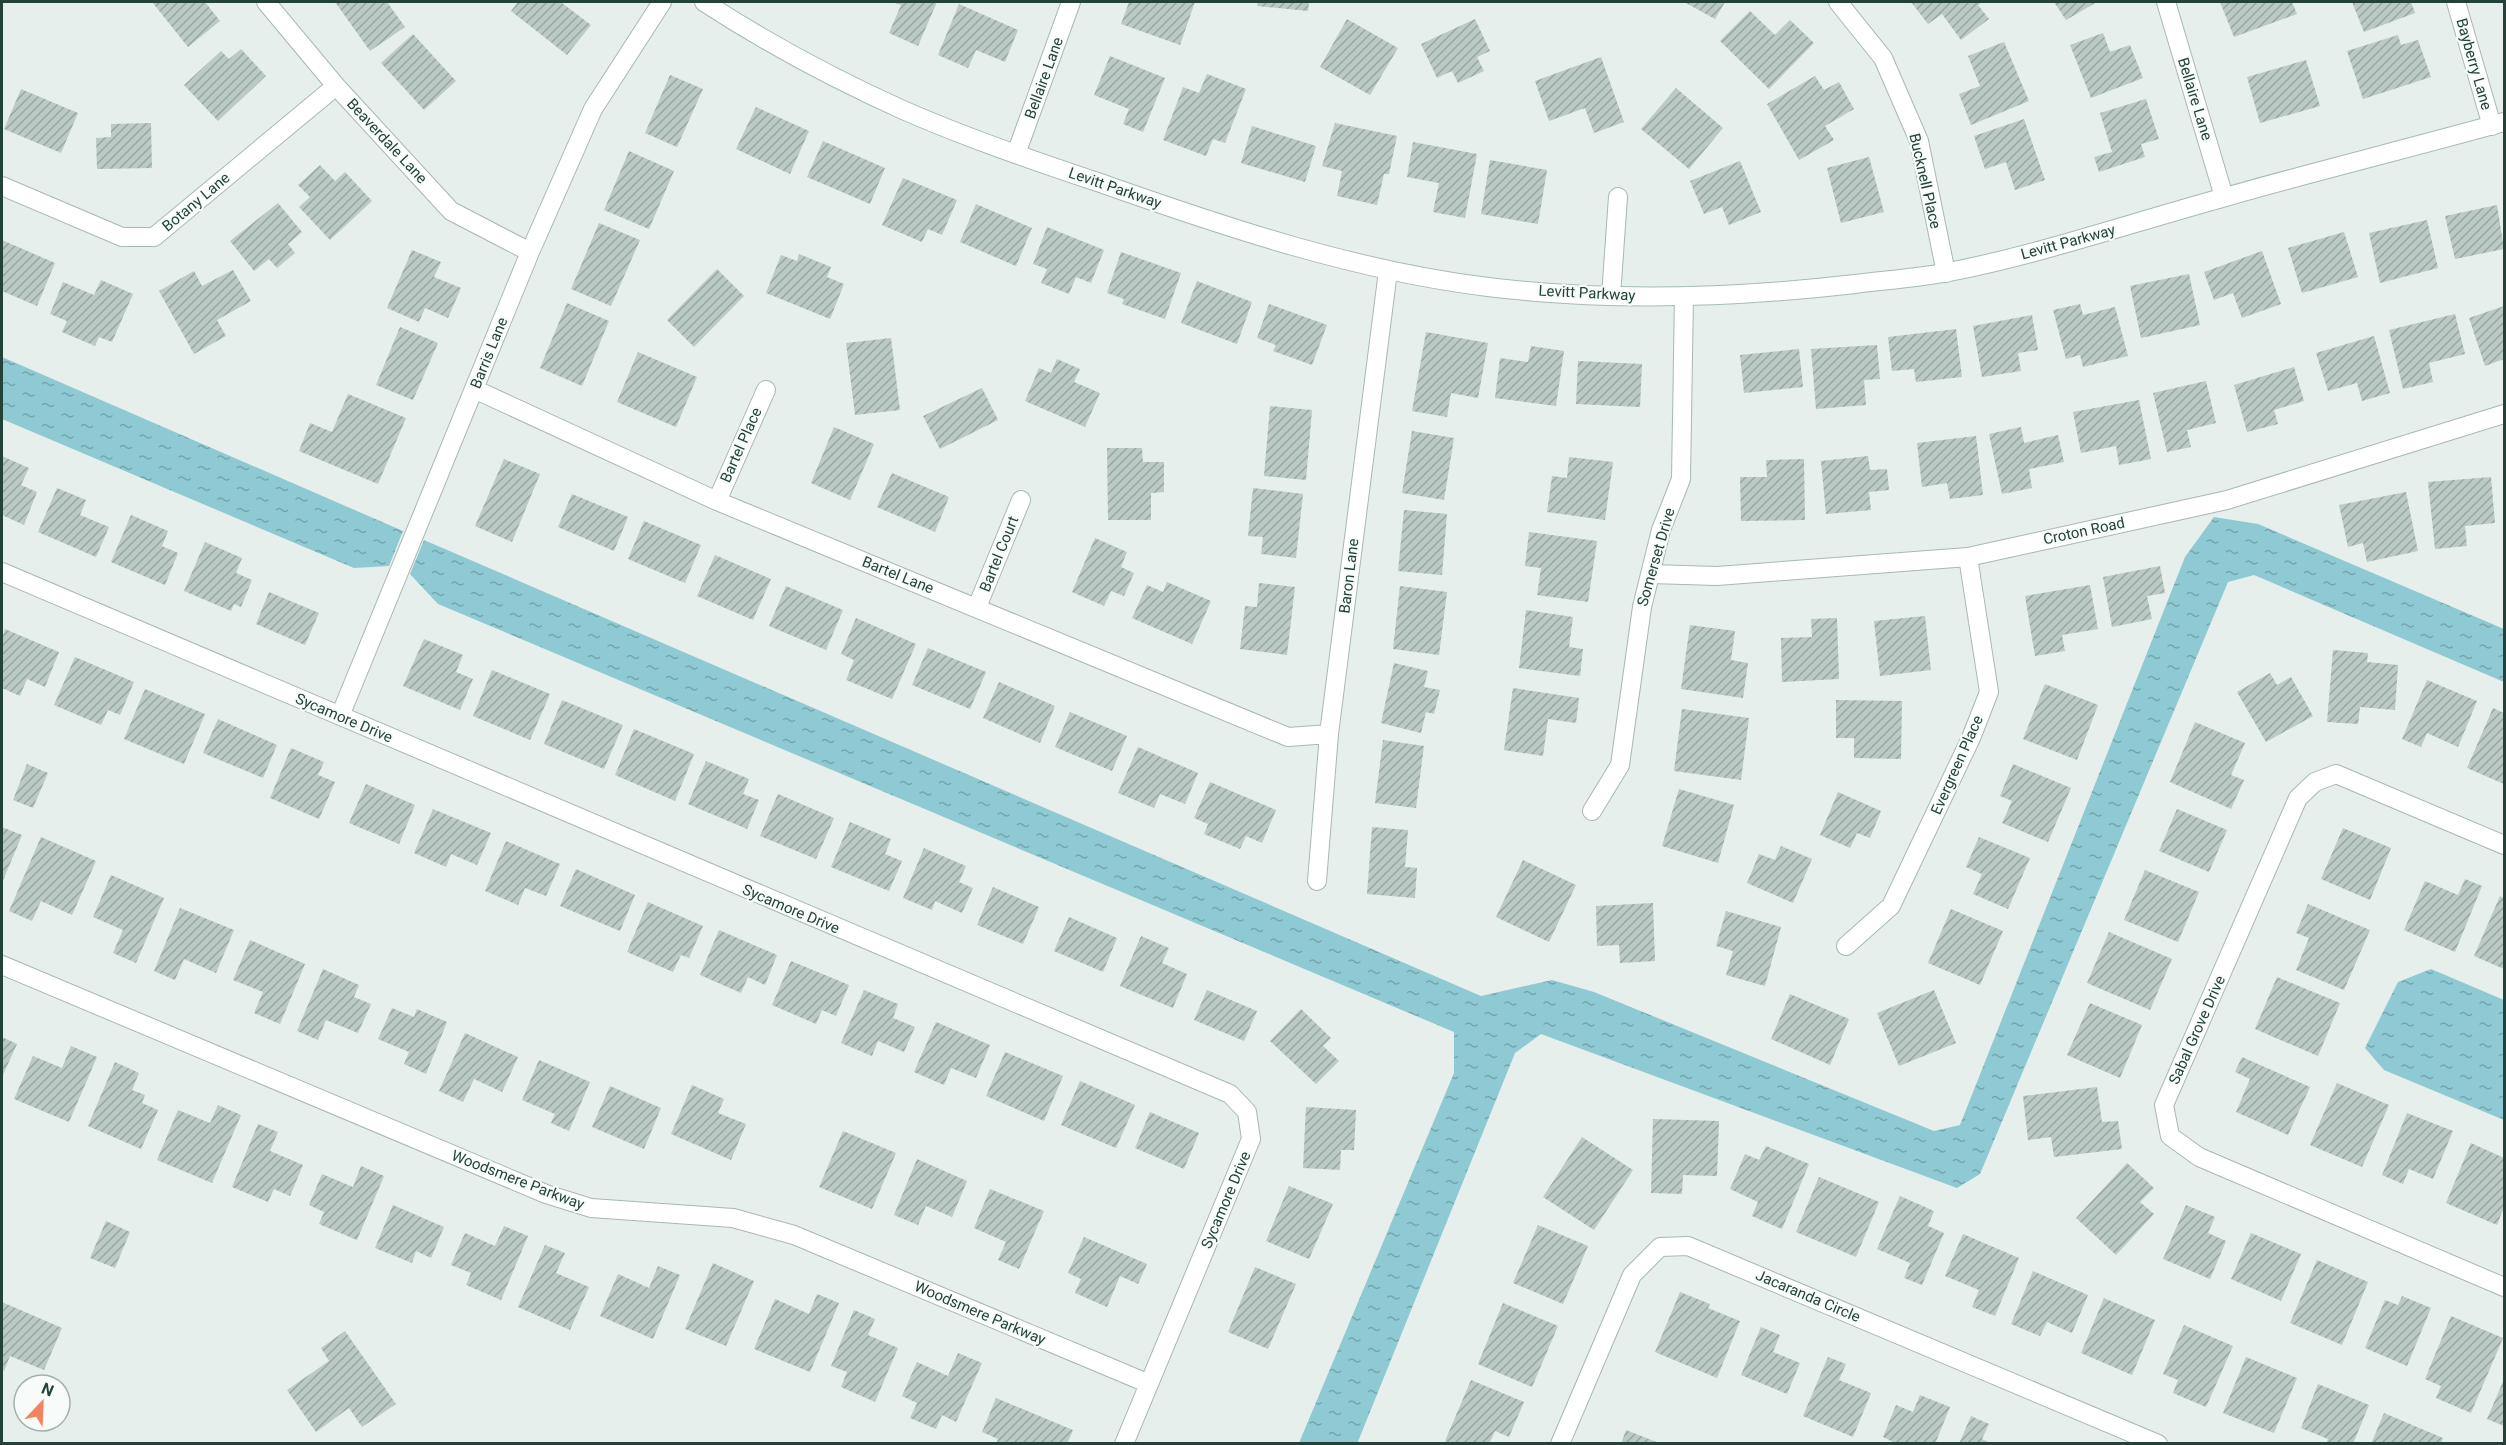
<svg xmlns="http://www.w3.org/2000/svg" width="2506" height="1445" font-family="Roboto,sans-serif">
<defs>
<pattern id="water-ripples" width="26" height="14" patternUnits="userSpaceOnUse" patternTransform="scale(1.5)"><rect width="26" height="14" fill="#8ec9d4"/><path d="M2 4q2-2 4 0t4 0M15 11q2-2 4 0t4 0" fill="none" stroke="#74a5ad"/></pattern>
<pattern id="building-hatch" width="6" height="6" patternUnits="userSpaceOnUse" patternTransform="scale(1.5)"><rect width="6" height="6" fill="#bbcac4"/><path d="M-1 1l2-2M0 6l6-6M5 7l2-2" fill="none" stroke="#98a6a0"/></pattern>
</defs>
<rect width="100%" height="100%" fill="#e6efeb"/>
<path fill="url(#water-ripples)" d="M2,357L403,531L389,566L354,568L2,419Z
M2214,517L2258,524L2504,629V682L2254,575L2228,582L1980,1174L1957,1188L1541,1034L1515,1053L1357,1444L1299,1443L1454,1073V1032L438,604L410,574L424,540L1481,996L1552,980L1594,992L1934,1131L1960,1125L2185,557Z
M2431,969L2504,1000V1120L2384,1070L2365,1048L2398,982Z"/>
<path fill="url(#building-hatch)" d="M152,2H205L220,21L188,47Z
M335,2H387L405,27L370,51Z
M518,2H563L562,3L591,25L567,55L511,11Z
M892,2H937L918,46L889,33L901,5Z
M1129,2H1195L1180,45L1121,24Z
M1258,2H1309L1308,11L1257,6Z
M1684,2H1725L1715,19Z
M1911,2H1982L1978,5L1989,19L1961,40L1942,14L1928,24Z
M2054,2H2097L2066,20Z
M2220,2H2292L2297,14L2234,37Z
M2352,2H2411L2415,13L2364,32Z
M959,4L1018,30L1005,62L976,50L968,68L938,55Z
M1750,11L1775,35L1790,20L1814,43L1769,89L1720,41Z
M1347,19L1398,48L1370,95L1320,67Z
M1475,19L1490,51L1477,57L1484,71L1458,83L1452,71L1437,78L1421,44Z
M2103,33L2110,52L2130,45L2143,78L2091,98L2070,45Z
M413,34L456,81L424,110L381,63Z
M2398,35L2401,45L2418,40L2431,77L2363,99L2347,51Z
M2004,42L2029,101L1971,125L1959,94L1980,86L1968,56Z
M241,49L266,76L218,121L184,85L221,51L229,59Z
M1110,56L1165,78L1143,132L1123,124L1129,109L1094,95Z
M1601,57L1624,122L1594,133L1585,108L1549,121L1535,81Z
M2306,60L2320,106L2260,123L2247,77Z
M1207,74L1246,89L1225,143L1213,139L1206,156L1163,140L1183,87L1199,93Z
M670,75L703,89L677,147L645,133Z
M1815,76L1824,90L1839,82L1854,109L1825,126L1834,140L1799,160L1767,104Z
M1676,88L1723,128L1689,169L1641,129Z
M21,89L78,113L61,153L4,129Z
M2146,99L2159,139L2141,144L2145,157L2099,172L2094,157L2112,152L2100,113Z
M756,107L809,131L790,174L736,149Z
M2024,119L2045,180L2015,190L2006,162L1985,169L1974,136Z
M151,123L152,168L97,169L96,138L111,137V124Z
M1335,123L1397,136L1389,174H1384L1377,205L1337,196L1342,171L1322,166Z
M1252,126L1316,146L1305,182L1241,163Z
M823,141L885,168L870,204L807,177Z
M1413,142L1477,154L1465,218L1433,212L1439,183L1407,177Z
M629,151L674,171L649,229L604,210Z
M1869,157L1884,212L1841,223L1827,168Z
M1490,160L1547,170L1538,224L1481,214Z
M1740,161L1761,212L1729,225L1722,207L1704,214L1690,181Z
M320,165L335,181L345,172L372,201L330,240L299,207L310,197L298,185Z
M903,178L957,200L942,235L928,229L922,242L882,225Z
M278,203L302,232L288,244L295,253L277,268L269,259L254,271L230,241Z
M976,204L1032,228L1016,266L960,242Z
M2497,205L2504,249L2455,259L2445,216Z
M2427,220L2438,268L2380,283L2369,233Z
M599,223L640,240L611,306L571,289Z
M1047,227L1104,250L1091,283L1076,277L1069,294L1041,283L1047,269L1033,264Z
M2344,232L2358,277L2302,293L2288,248Z
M2,240L55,263L37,306L2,291Z
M412,250L441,262L434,277L461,288L448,318L425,308L419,322L387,308Z
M2262,251L2281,304L2242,318L2233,293L2214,300L2204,272Z
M1121,252L1181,273L1165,319L1122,304L1124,299L1107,293Z
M799,254L831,267L827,277L844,284L830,319L766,293L781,255L797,261Z
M717,269L744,296L694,347L667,320Z
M233,270L251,301L217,320L226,336L194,354L159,291L194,271L202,286Z
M2189,274L2200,325L2141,338L2130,286Z
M101,280L133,294L112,342L99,337L95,346L62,332L67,321L50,314L63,282L94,295Z
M1197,281L1252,302L1237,344L1181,323Z
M567,303L609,321L582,386L540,368Z
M1269,304L1327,325L1312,365L1273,351L1276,345L1257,338Z
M2080,304L2083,315L2115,307L2128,356L2083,367L2080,355L2066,359L2053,310Z
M2504,306V359L2485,366L2469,318Z
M2455,314L2465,354L2429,363L2433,382L2403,389L2389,330Z
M2032,315L2038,350L2018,353L2021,371L1982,377L1973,326Z
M400,327L438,343L413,400L376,385Z
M1956,329L1962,377L1916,382L1914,369L1892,371L1888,337Z
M1426,332L1488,343L1478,398L1451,393L1447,417L1412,411Z
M2374,336L2390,393L2362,401L2357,383L2328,391L2316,353Z
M891,338L900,410L855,415L846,343Z
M1877,345L1880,379L1864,380L1866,405L1816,409L1811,349Z
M1531,346L1564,351L1556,406L1495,398L1500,358L1528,362Z
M1799,349L1803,387L1744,393L1740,355Z
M638,352L697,377L676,427L617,402Z
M1057,359L1080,369L1074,382L1100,393L1085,427L1025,401L1039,368L1051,373Z
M1578,361L1642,364L1640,407L1576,404Z
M2294,367L2304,401L2274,410L2278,424L2247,432L2234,385Z
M2206,381L2216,423L2187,430L2191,447L2167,452L2153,393Z
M982,388L998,420L940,449L923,416Z
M348,394L406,418L378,484L299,451L310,423L332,432Z
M2139,400L2151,459L2119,465L2116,446L2081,453L2073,412Z
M1270,406L1312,410L1306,480L1264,476Z
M834,427L874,444L850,500L811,483Z
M2021,427L2024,443L2058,435L2064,462L2029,469L2032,488L2002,494L1989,434Z
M1412,431L1454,438L1444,500L1402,493Z
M1976,436L1983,495L1950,499L1947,483L1922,487L1917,443Z
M1107,448H1142L1143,462H1164V492L1151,493V520H1108Z
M2,456L29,468L21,485L37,492L24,525L2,515Z
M1868,456L1870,470L1887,469L1889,490L1869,492L1871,510L1826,514L1821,461Z
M1569,457L1613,462L1605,520L1547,512L1552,476L1567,478Z
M504,459L540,474L512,542L475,526Z
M1804,459L1805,520L1741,521L1740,477H1767L1766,460Z
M892,473L949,497L935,532L877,507Z
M2491,477L2495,523L2465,526L2467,546L2435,549L2428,482Z
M57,488L86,500L80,515L109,527L96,557L38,532Z
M1253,488L1303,494L1296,558L1261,554L1263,537L1248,536Z
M2406,492L2418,551L2367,562L2363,543L2348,547L2339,505Z
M572,494L628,517L614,551L558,527Z
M1404,510L1447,514L1442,575L1398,571Z
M131,515L168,531L162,546L178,553L165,585L111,562Z
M644,521L701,545L685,583L628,559Z
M1529,532L1597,541L1588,602L1537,595L1541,568L1525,566Z
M1095,538L1127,552L1121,567L1134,573L1124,596L1111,591L1104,606L1072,592Z
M205,542L242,558L236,573L252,580L241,607L234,604L231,611L184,591Z
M715,555L771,579L753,620L697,596Z
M2160,566L2165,593L2147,596L2152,619L2112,627L2103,577Z
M1167,582L1211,601L1192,644L1132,618L1147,585L1163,592Z
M1259,583L1295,587L1287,655L1240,649L1245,606L1257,607Z
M2090,585L2098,629L2062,635L2065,651L2035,656L2025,596Z
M786,586L843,610L826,650L769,626Z
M1400,586L1447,592L1439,655L1393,649Z
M269,592L319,613L305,645L256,624Z
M1526,610L1573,617L1569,647L1583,649L1580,676L1519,668Z
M1925,616L1931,670L1880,676L1874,621Z
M856,618L916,644L892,699L846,680L854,660L841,654Z
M1837,618L1839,679L1782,682L1781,638L1812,637L1811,619Z
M1690,625L1735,631L1731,660L1748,663L1743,698L1681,689Z
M5,629L59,652L45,687L27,679L20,696L2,688V638Z
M424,639L463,655L456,672L473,679L460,710L403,686Z
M928,648L986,672L970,709L912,685Z
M2333,650L2368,653L2367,662L2398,665L2395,710L2360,707L2358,724L2327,722Z
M75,657L134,682L120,715L108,710L101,725L54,705Z
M1394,663L1428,671L1424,687L1440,690L1434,714L1426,712L1421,733L1381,723Z
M492,670L550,694L530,740L473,716Z
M2270,673L2277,685L2291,677L2313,716L2266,742L2237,692Z
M2427,680L2477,701L2458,747L2427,733L2421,747L2402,739Z
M999,682L1055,706L1040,743L983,718Z
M2045,684L2098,705L2077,760L2023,739Z
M1513,688L1579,698L1576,723L1548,719L1543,756L1504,750Z
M145,689L205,714L184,764L124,739Z
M562,700L623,725L604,769L544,744Z
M1836,700L1902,701L1901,759L1854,758V738H1836Z
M2493,708L2504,713V784L2467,768Z
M1682,709L1749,718L1741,780L1674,771Z
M1070,712L1127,736L1112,771L1055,747Z
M218,719L277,745L263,778L203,753Z
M2195,722L2245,743L2231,775L2244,780L2231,809L2170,782Z
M634,729L694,754L675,801L615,775Z
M1383,740L1424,746L1416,808L1375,803Z
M1138,747L1198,773L1185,804L1160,794L1154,808L1118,793Z
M291,748L324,762L318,775L335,782L319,819L270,798Z
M706,761L749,779L743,794L759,800L747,829L688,804Z
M27,764L48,773L33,808L13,800Z
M2013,764L2071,788L2048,842L2002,823L2012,801L2000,796Z
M1210,782L1276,810L1262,843L1246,836L1240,849L1204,834L1208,824L1194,818Z
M366,784L415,805L399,844L349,823Z
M1679,789L1734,805L1718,863L1662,846Z
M1838,792L1881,811L1870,838L1857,833L1850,848L1820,835Z
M778,794L834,818L816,859L760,836Z
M433,809L491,833L477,865L451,854L446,867L414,853Z
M2177,809L2227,830L2209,872L2159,851Z
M850,822L891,839L885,854L902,861L889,891L831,867Z
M2,827L22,835L2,883Z
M1372,827L1408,830L1405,867L1417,868L1415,898L1367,894Z
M2343,828L2391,848L2370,900L2321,879Z
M41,837L96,861L72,915L41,901L32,921L9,911Z
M1979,837L2030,858L2008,909L1973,894L1982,874L1966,867Z
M506,841L560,864L546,896L525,888L518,905L485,891Z
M1781,846L1812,859L1793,903L1747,883L1759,854L1775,860Z
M924,848L966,866L959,882L973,888L962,913L935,901L932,910L903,898Z
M1523,860L1576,885L1549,942L1496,917Z
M576,869L635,895L620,931L560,906Z
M2145,870L2199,892L2178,942L2124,920Z
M111,875L164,898L136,963L113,953L123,930L93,917Z
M2465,879L2482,886L2455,952L2404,930L2425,881L2458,895Z
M993,887L1039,907L1023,944L977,925Z
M2500,896L2504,898V969L2474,956Z
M648,902L703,926L689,958L681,955L673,972L627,952Z
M1653,903L1655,961L1620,963L1619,945L1597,946L1596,906Z
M2308,904L2370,930L2344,990L2296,970L2309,938L2296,933Z
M180,908L234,930L216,973L184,959L175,980L154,971Z
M1951,909L2003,931L1980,985L1928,963Z
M1726,911L1781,927L1765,986L1726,975L1733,951L1716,946Z
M1069,917L1117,938L1103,972L1054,951Z
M719,930L777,955L765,985L748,977L741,993L700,975Z
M2109,932L2172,959L2150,1010L2087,983Z
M1141,936L1169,948L1162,963L1187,974L1173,1008L1120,986Z
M250,940L305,964L280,1024L254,1013L263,992L233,980Z
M791,961L849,985L836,1016L822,1010L816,1024L772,1005Z
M323,969L359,985L354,997L371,1004L358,1033L326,1020L318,1040L297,1031Z
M2277,977L2340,1003L2318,1056L2255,1029Z
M864,990L898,1004L893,1018L915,1027L904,1052L878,1041L872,1056L841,1043Z
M1207,990L1257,1011L1244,1041L1194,1020Z
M1934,990L1956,1043L1899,1066L1877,1013Z
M1790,994L1849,1019L1830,1065L1771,1039Z
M2090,1003L2142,1025L2120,1078L2067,1055Z
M392,1008L414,1017L417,1009L447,1022L426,1074L404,1064L409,1052L378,1039Z
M1301,1009L1331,1038L1323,1046L1339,1061L1316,1084L1270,1041Z
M936,1022L990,1045L976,1078L951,1068L944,1085L914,1072Z
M465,1033L518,1057L502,1092L474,1079L463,1102L439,1091Z
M2,1037L17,1044L3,1075L2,1074Z
M71,1046L97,1057L69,1122L14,1099L33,1056L62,1068Z
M1005,1052L1063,1076L1044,1121L986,1096Z
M2242,1057L2310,1087L2288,1135L2236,1112L2250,1079L2235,1072Z
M539,1060L590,1082L569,1131L551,1123L555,1114L522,1100Z
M115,1062L139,1073L132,1090L145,1095L142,1103L158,1110L141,1149L88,1126Z
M1080,1081L1135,1105L1116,1148L1061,1125Z
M2337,1083L2389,1105L2362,1167L2310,1145Z
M692,1085L724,1099L718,1113L746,1124L731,1160L671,1134Z
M610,1086L661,1108L644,1149L592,1127Z
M2097,1087L2102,1122L2118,1121L2122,1149L2054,1157L2051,1137L2028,1140L2023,1096Z
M218,1105L241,1115L212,1183L157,1160L178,1110L210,1123Z
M1306,1107L1356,1110L1354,1150H1341L1340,1170L1303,1168Z
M1150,1112L1199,1133L1184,1169L1135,1148Z
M2407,1113L2453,1131L2433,1179L2409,1169L2403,1184L2382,1175Z
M1653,1119L1719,1121L1717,1176L1683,1175L1682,1194L1651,1193Z
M258,1124L278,1132L270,1151L303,1165L290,1196L274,1189L268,1202L232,1187Z
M843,1131L896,1153L872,1209L819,1187Z
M1582,1137L1633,1170L1594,1230L1543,1197Z
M2471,1143L2504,1158V1207L2497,1225L2446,1203Z
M1766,1146L1809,1164L1782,1229L1752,1216L1758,1202L1730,1189L1745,1154L1759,1160Z
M917,1159L967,1181L952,1217L926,1206L918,1225L894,1215Z
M2127,1163L2154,1188L2140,1202L2154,1214L2116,1255L2076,1218Z
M361,1166L384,1176L357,1240L319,1224L324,1212L309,1205L322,1174L353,1187Z
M1819,1177L1879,1202L1856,1257L1796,1232Z
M1289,1186L1333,1204L1309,1259L1266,1241Z
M990,1189L1044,1211L1019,1269L998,1260L1006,1242L974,1228Z
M1900,1196L1934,1211L1928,1226L1944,1233L1922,1285L1904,1278L1910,1263L1877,1249Z
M393,1205L444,1227L431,1258L416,1251L412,1263L375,1248Z
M2186,1205L2215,1217L2208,1233L2226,1241L2210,1279L2163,1259Z
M106,1221L130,1232L115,1268L90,1258Z
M1538,1225L1588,1246L1563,1304L1513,1283Z
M504,1226L528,1236L501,1300L466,1285L471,1273L451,1265L465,1233L495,1246Z
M2251,1233L2301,1254L2281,1301L2231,1279Z
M1963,1234L2019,1258L1995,1316L1972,1307L1979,1290L1945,1276Z
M1084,1237L1147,1264L1138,1284L1120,1276L1107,1307L1075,1293L1081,1279L1068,1273Z
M545,1245L565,1253L556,1273L589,1287L570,1330L518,1307Z
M2317,1260L2368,1282L2342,1345L2290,1323Z
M713,1263L754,1281L726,1346L685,1329Z
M658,1266L680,1275L653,1339L600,1316L618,1274L649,1288Z
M1255,1267L1296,1284L1268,1349L1228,1332Z
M2033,1271L2088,1295L2072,1333L2047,1322L2040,1336L2011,1324Z
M1680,1292L1710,1304L1708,1308L1740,1321L1717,1378L1655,1352Z
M817,1294L839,1303L810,1372L754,1349L775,1299L809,1314Z
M2402,1296L2431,1308L2407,1366L2365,1348L2385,1300L2398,1305Z
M2104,1298L2155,1320L2132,1375L2081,1353Z
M2,1302L62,1328L44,1370L10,1356L4,1371L2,1370Z
M1503,1303L1558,1326L1532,1387L1478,1364Z
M854,1310L875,1319L868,1335L898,1348L875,1402L841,1387L847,1372L831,1366Z
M2451,1316L2503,1338L2471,1413L2436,1398L2441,1386L2425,1379Z
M2184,1325L2233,1346L2206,1407L2173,1393L2178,1380L2163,1374Z
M1761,1327L1780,1335L1773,1352L1800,1363L1787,1394L1741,1375Z
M345,1331L396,1404L362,1427L349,1408L316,1432L287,1390L329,1361L321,1348Z
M958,1353L982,1363L956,1422L942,1415L936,1429L910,1418L917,1403L902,1396L917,1362L948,1376Z
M1828,1357L1846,1364L1839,1380L1871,1393L1853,1437L1803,1416Z
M2246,1357L2297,1378L2274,1433L2223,1413Z
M2504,1379V1426L2487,1419Z
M1471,1380L1524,1402L1509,1437L1495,1431L1489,1444H1452L1445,1441Z
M2318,1384L2369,1405L2353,1444H2326L2328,1439L2301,1428Z
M1920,1395L1950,1407L1935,1444H1897L1883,1437L1896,1405L1913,1412Z
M996,1398L1073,1430L1067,1444H996L998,1439L982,1432Z
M2384,1413L2443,1438L2441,1444H2371Z
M1971,1416L1989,1424L1982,1439L1992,1444H1959Z
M1626,1430L1659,1443V1444H1621Z"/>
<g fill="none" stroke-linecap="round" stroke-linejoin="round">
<defs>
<path id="street" d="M266,2L336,86L451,211L530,252
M1838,2L1883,58L1919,141L1946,273
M2166,2L2224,197
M2456,2L2492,126
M1016,154L1071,2
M2,186L122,237H154L336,86
M1611,296L1618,197
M474,389L717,501L1288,737L1329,734
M717,501L766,390
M2,572L1230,1094L1247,1112L1251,1139L1124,1444
M1651,574L1717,576L1968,557L2227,500L2504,414
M977,607L1021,500
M340,716L530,252L593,109L662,2
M1592,811L1620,765L1642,607L1661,530L1681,479L1684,296
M2504,845L2336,774L2315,782L2298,798L2164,1105L2170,1136L2199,1157L2504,1287
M1317,881L1329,734L1388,271
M1846,946L1891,906L1971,738L1989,692L1968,557
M2,965L546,1194L591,1208L733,1218L794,1235L1147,1383
M1560,1444L1632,1275L1660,1247L1688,1246L2158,1444"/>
<path id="secondary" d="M704,2C767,43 834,79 903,110C969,139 1038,162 1106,185C1231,229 1357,271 1488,287C1610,302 1734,298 1855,284C1886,280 1918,278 1949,272C2041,254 2131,223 2222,198C2316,171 2411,148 2504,122"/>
</defs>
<use href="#street" stroke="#a8b8b2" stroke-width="20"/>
<use href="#secondary" stroke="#a4bbb3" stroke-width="20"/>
<use href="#street" stroke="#fff" stroke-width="18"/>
<use href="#secondary" stroke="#fff" stroke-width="18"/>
</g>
<g text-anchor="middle" stroke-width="4.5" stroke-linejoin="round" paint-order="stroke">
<g font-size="15" fill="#24423a" stroke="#f7fbf9">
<text transform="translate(2474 64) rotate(74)" y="5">Bayberry Lane</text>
<text transform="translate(1044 78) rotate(-70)" y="5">Bellaire Lane</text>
<text transform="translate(2195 99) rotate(73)" y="5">Bellaire Lane</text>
<text transform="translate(387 141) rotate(47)" y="5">Beaverdale Lane</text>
<text transform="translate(1925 181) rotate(77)" y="5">Bucknell Place</text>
<text transform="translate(1115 188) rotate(19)" y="5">Levitt Parkway</text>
<text transform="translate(196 202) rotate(-40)" y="5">Botany Lane</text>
<text transform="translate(2068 242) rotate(-15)" y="5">Levitt Parkway</text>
<text transform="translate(1587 293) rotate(3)" y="5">Levitt Parkway</text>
<text transform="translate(489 353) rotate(-68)" y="5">Barris Lane</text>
<text transform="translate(741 445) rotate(-66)" y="5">Bartel Place</text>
<text transform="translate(2084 531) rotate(-12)" y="5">Croton Road</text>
<text transform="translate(999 554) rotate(-68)" y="5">Bartel Court</text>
<text transform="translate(1656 557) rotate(-74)" y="5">Somerset Drive</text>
<text transform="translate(898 575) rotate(22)" y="5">Bartel Lane</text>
<text transform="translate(1349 576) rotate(-83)" y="5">Baron Lane</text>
<text transform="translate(344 718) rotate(23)" y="5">Sycamore Drive</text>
<text transform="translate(1957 765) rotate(-66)" y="5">Evergreen Place</text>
<text transform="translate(791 909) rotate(23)" y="5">Sycamore Drive</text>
<text transform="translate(2197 1030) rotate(-66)" y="5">Sabal Grove Drive</text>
<text transform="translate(518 1180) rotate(21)" y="5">Woodsmere Parkway</text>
<text transform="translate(1226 1200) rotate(-67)" y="5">Sycamore Drive</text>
<text transform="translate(1808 1296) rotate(23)" y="5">Jacaranda Circle</text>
<text transform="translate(980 1313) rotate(23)" y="5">Woodsmere Parkway</text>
</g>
</g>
<rect width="2506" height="1445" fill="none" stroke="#24423a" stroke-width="6"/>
<g transform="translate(42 1403) rotate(23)"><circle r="28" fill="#f7fbf9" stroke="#a3b1ad" stroke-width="1.5"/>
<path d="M0-4.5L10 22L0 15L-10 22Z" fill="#f4845f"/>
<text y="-9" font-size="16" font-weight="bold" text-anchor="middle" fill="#24423a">N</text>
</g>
</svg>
